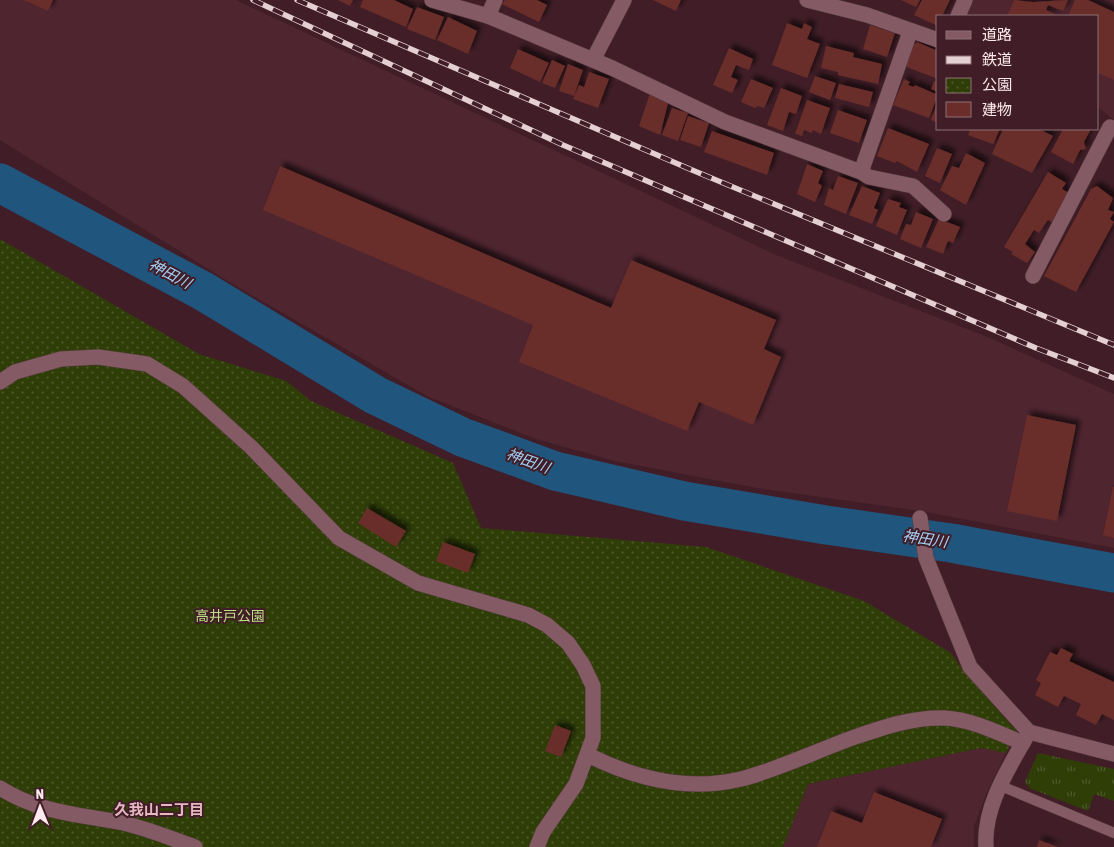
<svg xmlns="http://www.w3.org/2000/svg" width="1114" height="847" font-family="'Asap Condensed','Noto Sans JP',sans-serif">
<defs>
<pattern id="grass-tufts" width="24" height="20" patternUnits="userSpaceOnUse" patternTransform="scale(1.25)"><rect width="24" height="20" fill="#2f3e07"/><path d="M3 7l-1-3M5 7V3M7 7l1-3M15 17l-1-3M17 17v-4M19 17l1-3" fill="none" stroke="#4e5a2b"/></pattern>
<pattern id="park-dots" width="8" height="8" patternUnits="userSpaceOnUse" patternTransform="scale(1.25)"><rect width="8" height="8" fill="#2f3e07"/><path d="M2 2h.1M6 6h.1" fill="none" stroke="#4e5a2b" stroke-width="1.8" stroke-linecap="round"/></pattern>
<filter id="shadow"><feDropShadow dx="4.5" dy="-4.5" stdDeviation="2.5" flood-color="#0009"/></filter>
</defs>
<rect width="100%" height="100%" fill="#411e27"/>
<path fill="#4f2530" d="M0,0H236L776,255L985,336L1114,394V548L921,511L757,488L615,461L536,439L427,396L231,283L0,140Z
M973,0H1114V120L1098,107V16H966Z
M981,748L1006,753L986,795L974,826V847H783L808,784Z"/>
<path fill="url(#grass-tufts)" d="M1038,753L1114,769V801L1094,794L1088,811L1029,788L1025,782Z"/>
<path fill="url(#park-dots)" d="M0,239L199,354L286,381L311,401L453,463L481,528L706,547L864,601L951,653L965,673L1013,727L1018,729L1006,753L981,748L808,784L783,847H0Z"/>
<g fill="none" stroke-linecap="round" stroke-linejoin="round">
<path stroke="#20557e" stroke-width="39" d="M0,183L203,291L375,395L462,437L555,471L684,501L826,525L951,543L1114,573"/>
</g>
<path fill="#6a2d2a" filter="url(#shadow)" d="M24,0H53L48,11Z
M338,0H353L350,6Z
M363,0H394L413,9L406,27L360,7Z
M505,0H537L547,5L539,22L502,4Z
M653,0H681L676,11Z
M901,0H920L916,7Z
M922,0H950L942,16H938V26L914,15Z
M1014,0L1033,2L1068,0L1063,11L1048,5L1046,10L1059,16H1007Z
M1075,0H1088L1114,12V80L1098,73V16H1068Z
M417,7L444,17L435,40L407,29Z
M448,17L477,31L468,54L437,40Z
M787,23L802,29L804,23L812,27L807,39L820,44L807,78L772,65Z
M870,25L895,33L887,57L863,49Z
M917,42L938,51V79L904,66L911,47Z
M826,46L854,53L853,57L882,64L878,84L838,75V72L821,68Z
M729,48L753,59L749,70L736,65L731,77L738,80L732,93L713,85Z
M518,49L549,63L540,82L510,68Z
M552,60L565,66L555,88L542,83Z
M568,64L583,70L574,96L559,91Z
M589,72L609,79L598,108L573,99L579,85L584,87Z
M815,76L836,83L830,100L809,92Z
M751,79L773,88L764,108L758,106L755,108L741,102Z
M904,79L910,82L908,85L914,87L915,85L938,95L929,118L893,105Z
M934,81L938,83V92L931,89Z
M839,84L873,92L869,107L835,98Z
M781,88L802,96L796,114L789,112L783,131L767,125Z
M650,93L668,103L660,135L639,126Z
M807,100L830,108L821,134L813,130L812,133L804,130L802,136L795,134Z
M937,103H938V123L931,120Z
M672,108L688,113L678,141L662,135Z
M838,110L867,120L859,143L830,133Z
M688,116L709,123L701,147L680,140Z
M888,128L929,144L917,172L897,161L895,163L877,156Z
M963,129H1000L993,144L968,135L970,131Z
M1003,129H1039L1053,136L1032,173L992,154Z
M1063,129H1091L1084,142L1086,149L1080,150L1073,164L1051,152Z
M712,131L774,153L767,175L704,152Z
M937,148L952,154L940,183L925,176Z
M966,153L985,163L966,205L940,190L952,166L959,168Z
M807,164L823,171L818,183L822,186L815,202L797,194Z
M280,166L611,308L631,260L776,320L764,349L781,357L753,425L699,402L687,431L519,362L533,325L263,210Z
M1048,172L1066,183L1062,189L1069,193L1052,222L1048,220L1039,233L1034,230L1025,244L1035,252L1027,263L1011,254L1013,252L1004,247Z
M838,176L858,183L846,214L824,205L829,188L833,190Z
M862,186L880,193L874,208L878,210L872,224L849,215Z
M1097,186L1113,198L1108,210L1114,212L1110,219L1114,222L1076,292L1044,276L1091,189Z
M888,199L901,203L899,207L907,210L897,235L876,226Z
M916,212L933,219L921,248L900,239L906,224L911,225Z
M939,219L960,227L953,243L948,241L943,254L926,247Z
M1027,415L1076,425L1057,521L1007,511Z
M1113,487H1114V538L1103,535Z
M367,508L406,531L396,547L358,523Z
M443,542L475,554L468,573L436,561Z
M1061,648L1073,654L1069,661L1114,682V720L1102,714L1096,725L1076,715L1081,704L1064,696L1058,707L1035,695L1041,683L1036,680L1050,652L1057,655Z
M555,725L571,731L561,757L545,751Z
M874,792L942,819L931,847H817L831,811L862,823Z
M1039,840L1058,847H1037Z"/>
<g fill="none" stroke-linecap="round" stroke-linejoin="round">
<defs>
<path id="service" d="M1001,786L1114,833"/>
<path id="pedestrian" d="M488,16L495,0
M0,382L15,372L61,359L98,357L147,364L183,386L251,447L339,538L418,583L528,615L547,625L568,643L583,665L593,686V738L576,784L543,832L537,847
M588,755C636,779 687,792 741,779C780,769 818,750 855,737C884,727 913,717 944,718C971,719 998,733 1023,743
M0,788C38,812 75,814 118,822C144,827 170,838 195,847"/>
<path id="minor" d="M432,0L488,16L612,68L725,122L861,172L910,32
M807,0L867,15L938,40
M958,16L965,0
M593,60L624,0
M861,172L869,177L913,186L944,214
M1033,276L1110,127
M920,518L926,558L970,667L1029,732L1114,754
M986,847C983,806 1010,766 1029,732"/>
</defs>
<use href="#service" stroke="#5a3d45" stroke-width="11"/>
<use href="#pedestrian" stroke="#5a3d45" stroke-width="16"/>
<use href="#minor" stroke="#5a3d45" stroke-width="16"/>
<use href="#service" stroke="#845b64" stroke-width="10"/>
<use href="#pedestrian" stroke="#845b64" stroke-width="15"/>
<use href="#minor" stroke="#845b64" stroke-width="15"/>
<defs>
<path id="rail" d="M253,0L563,145L1036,348L1114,378
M297,0L692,170L1114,345"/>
</defs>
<use href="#rail" stroke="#e4cfd3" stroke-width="5.5"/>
<use href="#rail" stroke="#411e27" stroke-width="4" stroke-dasharray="11" stroke-linecap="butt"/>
</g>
<g text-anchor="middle" stroke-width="4" stroke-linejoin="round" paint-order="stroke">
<g font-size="14" fill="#bddd85" stroke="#411e27">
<text x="230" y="621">高井戸公園</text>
</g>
<g font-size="15" font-style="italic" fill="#a4d0f6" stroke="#411e27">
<text transform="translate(170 274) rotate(28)" y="5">神田川</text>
<text transform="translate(528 461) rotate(20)" y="5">神田川</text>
<text transform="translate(925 539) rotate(9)" y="5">神田川</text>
</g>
<g font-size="15" font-weight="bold" fill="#e5b7c0" stroke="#411e27">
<text x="159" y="815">久我山二丁目</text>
</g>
</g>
<rect x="936" y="15" width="162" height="115" fill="#411e27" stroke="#8c7076"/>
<rect x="946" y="31" width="25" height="8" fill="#845b64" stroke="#8c7076"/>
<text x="982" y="40" font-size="15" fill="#fdeaed">道路</text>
<rect x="946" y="56" width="25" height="8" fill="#e4cfd3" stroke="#8c7076"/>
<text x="982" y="65" font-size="15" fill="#fdeaed">鉄道</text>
<rect x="946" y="78" width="25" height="15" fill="url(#park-dots)" stroke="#8c7076"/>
<text x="982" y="90" font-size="15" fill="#fdeaed">公園</text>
<rect x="946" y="102" width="25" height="15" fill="#6a2d2a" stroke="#8c7076"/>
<text x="982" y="115" font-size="15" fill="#fdeaed">建物</text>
<g transform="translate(40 807) rotate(359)" stroke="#411e27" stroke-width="4" paint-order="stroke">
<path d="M0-4L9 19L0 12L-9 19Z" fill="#fdeaed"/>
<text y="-8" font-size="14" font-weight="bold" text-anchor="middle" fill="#fdeaed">N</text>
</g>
</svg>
